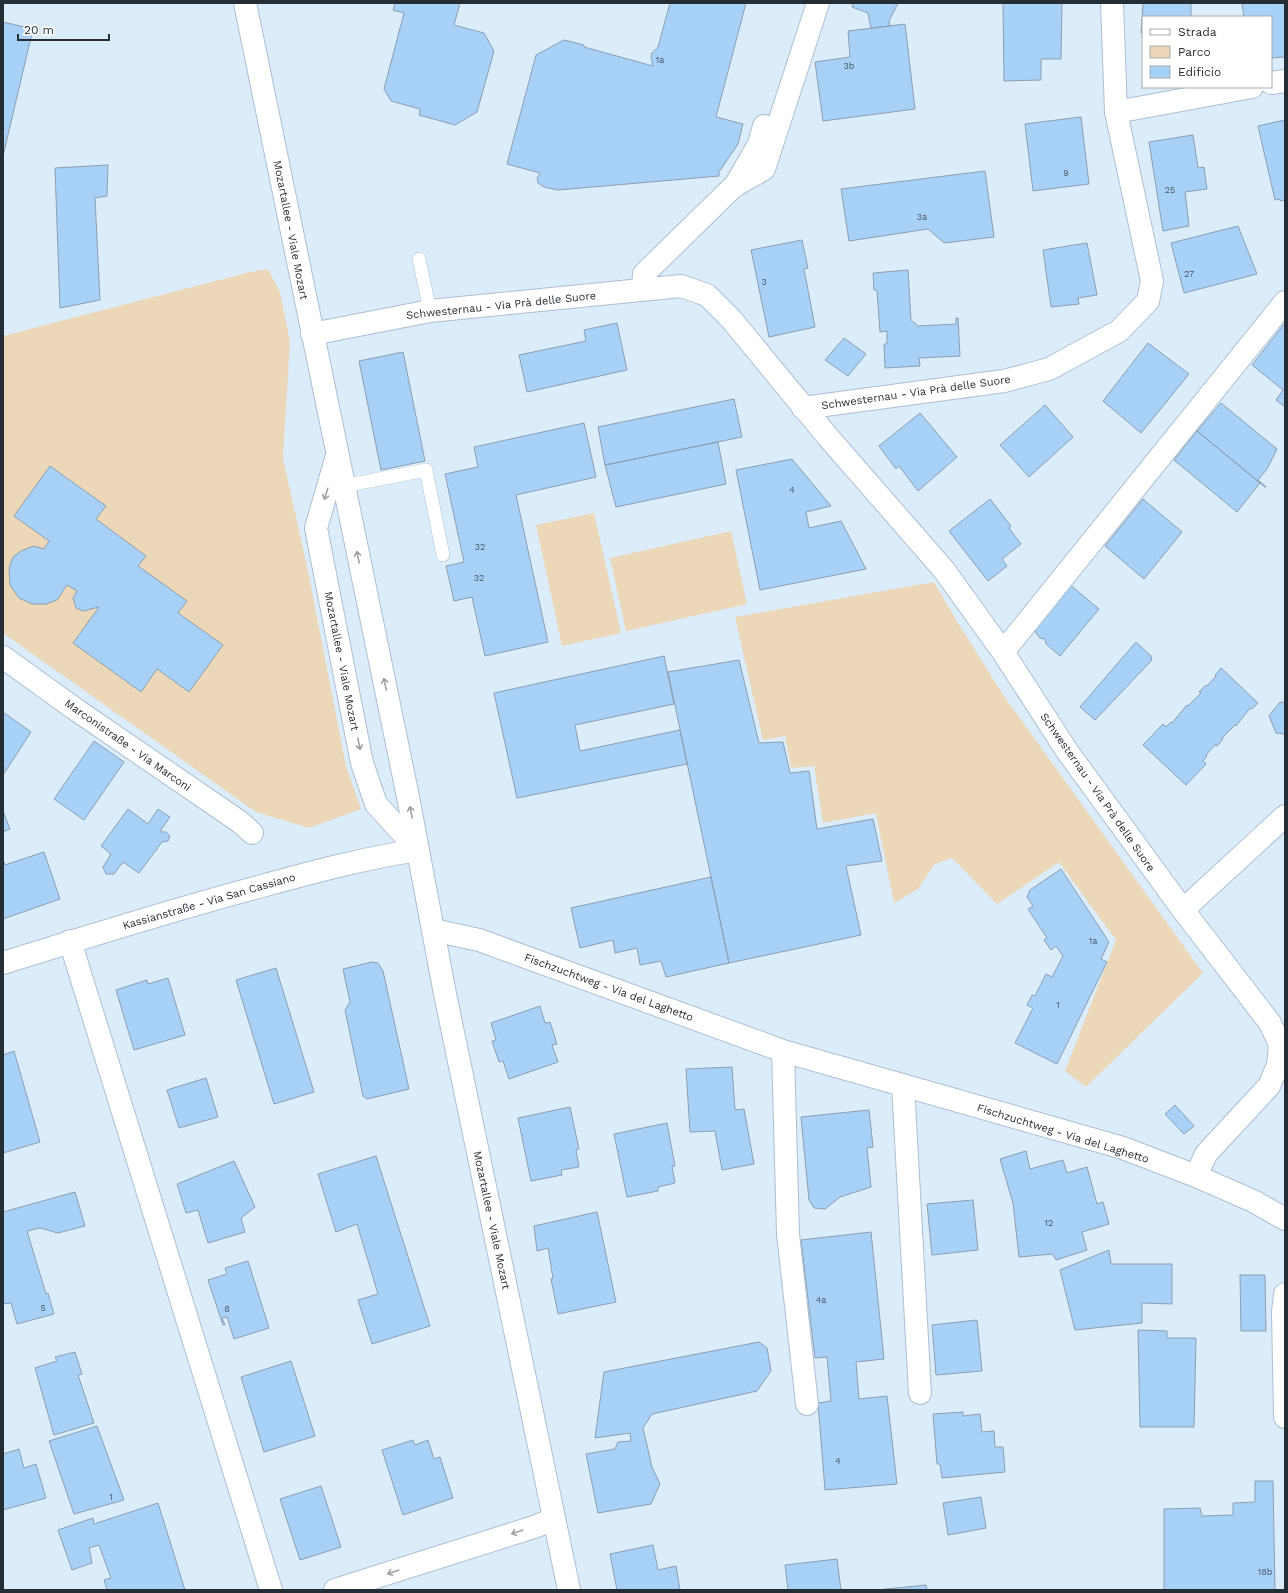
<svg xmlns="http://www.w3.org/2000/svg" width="1288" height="1593" font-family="'Work Sans',sans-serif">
<rect width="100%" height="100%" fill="#dbecfb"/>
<path fill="#ecd8b9" d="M268,269L280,292L290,341L283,458L308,571L346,766L361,809L309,828L256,812L3,633V336L250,272Z
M594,513L621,633L562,646L536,525Z
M731,531L747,604L626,631L610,558Z
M934,582L958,623L1004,696L1203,973L1086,1087L1065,1071L1116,940L1059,862L997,904L952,858L935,864L918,889L894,903L876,813L823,823L814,766L791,768L785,736L763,740L735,617Z"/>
<path fill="#a7d1f7" stroke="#8c9fb1" d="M395,3H460L454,25L484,33L494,51L477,112L455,125L419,115L420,109L391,101L384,89L404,13L393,10Z
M670,3H746L716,117L743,124L738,144L719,172V176L558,190L544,187L538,183L537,178L540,173L507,164L536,55L564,40L584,45V47L653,66L651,58L652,53L658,47Z
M853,3H898L889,21L890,26L871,28L868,13L852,7Z
M1003,3H1062L1061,59H1041V80L1004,81Z
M1143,3H1191V17H1143V33H1141Z
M1249,3H1285V57L1271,58V17H1244L1242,4Z
M3,22L33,29L3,156Z
M905,24L915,109L823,121L815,62L850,57L848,31Z
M1081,117L1089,184L1033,191L1025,124Z
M1285,120V200L1280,201V199L1275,200L1258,126Z
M1193,135L1198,168L1204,167L1207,189L1185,192L1189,226L1163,231L1149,142Z
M108,165L107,196L95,198L100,300L60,308L55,168Z
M985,171L994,237L944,243L928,229L849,241L841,189Z
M1238,226L1257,274L1184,293L1171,243Z
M802,240L808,268L804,269L815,327L769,337L751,250Z
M1087,243L1097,295L1078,298L1079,304L1051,307L1043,250Z
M908,270L911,320L918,326L956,324V318H958L960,356L919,358L920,366L885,368L884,344H887V331L880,332L877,290H874L873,273Z
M617,323L627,370L527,392L519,355L586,341L584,330Z
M1285,323V407L1276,400L1283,390L1252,365Z
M844,338L866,354L848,376L825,360Z
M1148,343L1189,374L1141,433L1103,401Z
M403,352L425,461L381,470L359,361Z
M734,399L742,437L605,465L598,427Z
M1221,403L1277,449L1267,469L1258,480L1266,487H1265L1197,431Z
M1045,405L1073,437L1029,477L1000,445Z
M920,413L957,457L918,491L899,466L896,469L879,446Z
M584,423L596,477L516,495L548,642L485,656L472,597L454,601L446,566L464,562L445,474L478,467L474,447Z
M1197,431L1260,483L1237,512L1174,460Z
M718,442L726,484L616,507L605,465Z
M792,459L831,506L806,512L809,528L841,521L866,569L760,590L736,470Z
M50,466L106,506L96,519L146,556L138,566L187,601L178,613L223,645L189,692L157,669L141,692L73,643L99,607L83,611L76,608L73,598L77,591L67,585L57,600L46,604H32L19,598L10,585L9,568L13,557L21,551L34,546L44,549L49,541L14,516Z
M990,499L1011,526L1009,528L1021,544L1002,559L1007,566L988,581L949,531Z
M1143,499L1182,532L1144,579L1105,546Z
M1069,584L1099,609L1060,656L1046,644L1045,639L1040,638L1036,633L1034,628Z
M1136,642L1151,656L1152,660L1095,720L1080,707Z
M664,656L674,704L575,725L580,751L680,730L687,764L517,798L494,693Z
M739,660L759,743L783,742L790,773L809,771L817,829L873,819L882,861L846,866L861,935L729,963L668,672Z
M1221,668L1258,703L1252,709L1250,708L1236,726L1235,725L1222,738L1223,739L1217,746L1215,745L1206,755L1207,756L1203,761L1206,764L1186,785L1143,745L1163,724L1166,727L1171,722L1172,723L1187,705L1188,706L1201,693L1199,692L1206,685L1207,686L1216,676L1215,675Z
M1280,702L1285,703V734L1276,733L1269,716Z
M3,712L31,732L3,775Z
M94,741L124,762L84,820L54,799Z
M128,809L148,824L158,809L170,817L161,830V832H166L170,836L168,841L162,842L139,873L123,862L114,874H106L103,867L111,854L101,846Z
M3,811L10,829L3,832Z
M44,852L60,899L3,919V859L5,865Z
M1061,869L1109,942L1101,959L1107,962L1057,1064L1015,1043L1033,1008L1027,1005L1032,995L1035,996L1046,974L1052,977L1063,956L1056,946L1051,950L1044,940L1047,938L1028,909L1033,906L1027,897L1030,890Z
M711,877L729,963L666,977L661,961L640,965L637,948L615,953L613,940L580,948L571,908Z
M372,962L378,963L383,971L409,1089L367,1099L363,1096L345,1010L350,1002L343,969Z
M276,968L314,1092L274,1104L236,980Z
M168,978L185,1035L134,1050L116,990L147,980L148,984Z
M540,1006L545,1023L550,1022L557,1044L552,1045L558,1062L509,1079L503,1061L499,1062L492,1041L496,1040L491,1023Z
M14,1051L40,1142L3,1153V1055Z
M732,1067L735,1110L744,1109L754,1164L722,1170L715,1131L690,1132L686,1069Z
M206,1078L218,1117L179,1128L167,1090Z
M1175,1105L1194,1126L1184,1134L1165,1114Z
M570,1107L579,1149L576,1150L579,1167L561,1170L562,1175L531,1181L518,1118Z
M869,1110L873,1147L867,1148L871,1187L840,1197L825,1209L814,1208L809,1200L801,1117Z
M667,1123L675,1166H672L675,1183L658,1187V1191L627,1197L614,1134Z
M1026,1151L1030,1169L1063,1160L1067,1173L1087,1167L1097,1204L1103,1202L1109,1224L1082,1232L1087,1250L1056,1260L1053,1254L1019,1257L1013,1203L1000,1159Z
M376,1156L430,1326L372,1344L358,1300L378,1294L357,1224L336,1232L318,1174Z
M234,1161L255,1207L241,1218L245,1232L208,1243L198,1210L186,1213L177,1184Z
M75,1192L85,1226L58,1233L40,1228L27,1231L46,1294L48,1293L54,1314L17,1324L11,1303L3,1304V1212Z
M973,1200L978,1250L932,1255L927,1204Z
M597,1212L616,1302L558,1314L551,1279L553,1278L548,1248L537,1251L534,1226Z
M871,1232L884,1359L856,1362L859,1399L887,1396L897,1484L825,1490L818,1403L831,1401L827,1357L815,1358L801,1240Z
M1109,1250L1111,1264H1172V1304L1142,1303V1323L1075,1330L1060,1270Z
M248,1261L269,1328L234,1339L227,1317L222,1318L225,1325H223L208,1280L227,1274L225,1268Z
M1240,1275H1265L1266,1331H1241Z
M977,1320L982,1371L936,1375L932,1325Z
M1138,1330L1167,1331V1338H1196L1194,1427H1140Z
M759,1342L767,1348L771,1371L757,1391L652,1414L643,1428L652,1467L660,1484L651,1504L598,1513L586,1454L615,1449L618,1442L631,1441L630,1433L595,1438L604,1372Z
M75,1352L82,1374L78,1375L94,1423L54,1435L35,1368L57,1361L55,1357Z
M291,1361L315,1436L264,1452L241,1377Z
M963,1412V1416L980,1414L982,1432L994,1431L995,1447H1003L1005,1472L942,1478L940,1464H937L933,1414Z
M97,1426L124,1500L74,1514L49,1441Z
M413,1440L415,1445L428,1440L434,1459L440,1457L453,1498L403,1515L382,1450Z
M19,1449L24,1468L36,1464L46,1498L3,1510V1454Z
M1255,1481H1273L1275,1590H1164V1509L1200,1508L1202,1516L1233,1515V1503L1255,1502Z
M321,1486L341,1547L300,1560L280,1499Z
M981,1497L986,1528L948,1535L943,1503Z
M158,1503L185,1590H107L104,1580L111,1578L99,1545L89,1548L92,1563L72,1570L58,1530L93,1518L94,1524Z
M653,1545L658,1570L676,1566L680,1590H617L610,1554Z
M837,1559L841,1590H788L785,1565Z
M926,1585L927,1590H876Z"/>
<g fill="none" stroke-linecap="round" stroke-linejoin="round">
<defs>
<path id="lane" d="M419,259L430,311
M343,486L426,470L443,555"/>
<path id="street" d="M1271,83L1285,81
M1116,112L1252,87
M735,186L759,144L764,126
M643,290L644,274L734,186L764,169L818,3
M312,334L430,311L681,286L707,295L731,319L828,437L944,570L1003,652L1067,751L1183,910
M803,408L1004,381L1049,369L1119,331L1148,301L1152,281L1116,112L1112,3
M1003,652L1285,302
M3,657L75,709L240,822L252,833
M433,930L479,940L783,1051L1123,1148L1196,1176L1253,1201L1285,1219
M70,941L271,1590
M3,963C89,936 175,909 262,886C313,872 365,858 418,850
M783,1051L788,1234L807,1404
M903,1085L920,1393
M1196,1176L1206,1154L1269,1086L1278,1065L1280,1045L1270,1023L1183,910L1285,816
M1285,1294L1283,1312L1285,1417
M335,1590L534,1527L554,1519"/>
<path id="secondary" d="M245,3L408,797L445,994L569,1590
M336,459L316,528L362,763L376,804L418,850"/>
</defs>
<use href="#lane" stroke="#acbfd2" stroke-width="14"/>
<use href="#street" stroke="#acbfd2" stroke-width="24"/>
<use href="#secondary" stroke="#acbfd2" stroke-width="24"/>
<use href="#lane" stroke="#fff" stroke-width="13"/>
<use href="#street" stroke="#fff" stroke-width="22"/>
<use href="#secondary" stroke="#fff" stroke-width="22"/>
</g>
<defs><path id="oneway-shaft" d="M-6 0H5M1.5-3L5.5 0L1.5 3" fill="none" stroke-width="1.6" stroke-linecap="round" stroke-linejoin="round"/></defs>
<g stroke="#9da1a4">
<use href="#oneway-shaft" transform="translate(326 494) rotate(107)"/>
<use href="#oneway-shaft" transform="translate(358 557) rotate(-102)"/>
<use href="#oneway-shaft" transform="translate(385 684) rotate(-102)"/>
<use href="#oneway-shaft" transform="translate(359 744) rotate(79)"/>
<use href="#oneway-shaft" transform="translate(411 812) rotate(-101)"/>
<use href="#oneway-shaft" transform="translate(517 1532) rotate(162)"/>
<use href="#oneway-shaft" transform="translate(393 1572) rotate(162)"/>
</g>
<g text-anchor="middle" stroke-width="3" stroke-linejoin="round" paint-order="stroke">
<g font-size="9" fill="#465766">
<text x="660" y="63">1a</text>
<text x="849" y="69">3b</text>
<text x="1066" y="176">9</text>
<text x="1170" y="193">25</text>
<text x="922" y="220">3a</text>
<text x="1189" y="277">27</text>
<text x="764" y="285">3</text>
<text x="792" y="493">4</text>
<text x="480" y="550">32</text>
<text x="479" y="581">32</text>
<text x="1093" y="944">1a</text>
<text x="1058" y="1008">1</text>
<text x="1049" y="1226">12</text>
<text x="821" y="1303">4a</text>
<text x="43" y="1311">5</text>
<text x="227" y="1312">8</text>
<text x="838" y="1464">4</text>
<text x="111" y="1500">1</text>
<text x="1265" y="1575">18b</text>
</g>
<g font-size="11" fill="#262e35" stroke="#fff">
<text transform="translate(291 230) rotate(79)" y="4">Mozartallee - Viale Mozart</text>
<text transform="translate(501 305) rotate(-6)" y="4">Schwesternau - Via Prà delle Suore</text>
<text transform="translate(916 392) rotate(-8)" y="4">Schwesternau - Via Prà delle Suore</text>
<text transform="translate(342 661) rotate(79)" y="4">Mozartallee - Viale Mozart</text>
<text transform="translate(128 745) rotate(35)" y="4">Marconistraße - Via Marconi</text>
<text transform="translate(1098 792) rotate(55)" y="4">Schwesternau - Via Prà delle Suore</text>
<text transform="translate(209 901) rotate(-16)" y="4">Kassianstraße - Via San Cassiano</text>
<text transform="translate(609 987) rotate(20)" y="4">Fischzuchtweg - Via del Laghetto</text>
<text transform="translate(1063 1133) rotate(17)" y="4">Fischzuchtweg - Via del Laghetto</text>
<text transform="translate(492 1220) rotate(78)" y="4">Mozartallee - Viale Mozart</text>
</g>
</g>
<rect width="1288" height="1593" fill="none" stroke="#262e35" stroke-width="8"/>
<rect x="1142" y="16" width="130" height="72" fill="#ffffff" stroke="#a8abae"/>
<rect x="1150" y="29" width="20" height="6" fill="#ffffff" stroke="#a8abae"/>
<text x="1178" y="36" font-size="12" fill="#262e35">Strada</text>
<rect x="1150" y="46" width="20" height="12" fill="#ecd8b9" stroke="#a8abae"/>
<text x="1178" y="56" font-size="12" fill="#262e35">Parco</text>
<rect x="1150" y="66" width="20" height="12" fill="#a7d1f7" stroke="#a8abae"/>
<text x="1178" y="76" font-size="12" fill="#262e35">Edificio</text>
<path d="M18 34v6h91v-6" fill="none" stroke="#262e35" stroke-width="2"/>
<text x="24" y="34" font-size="12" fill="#262e35" stroke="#ffffff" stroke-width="3" paint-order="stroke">20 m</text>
</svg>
